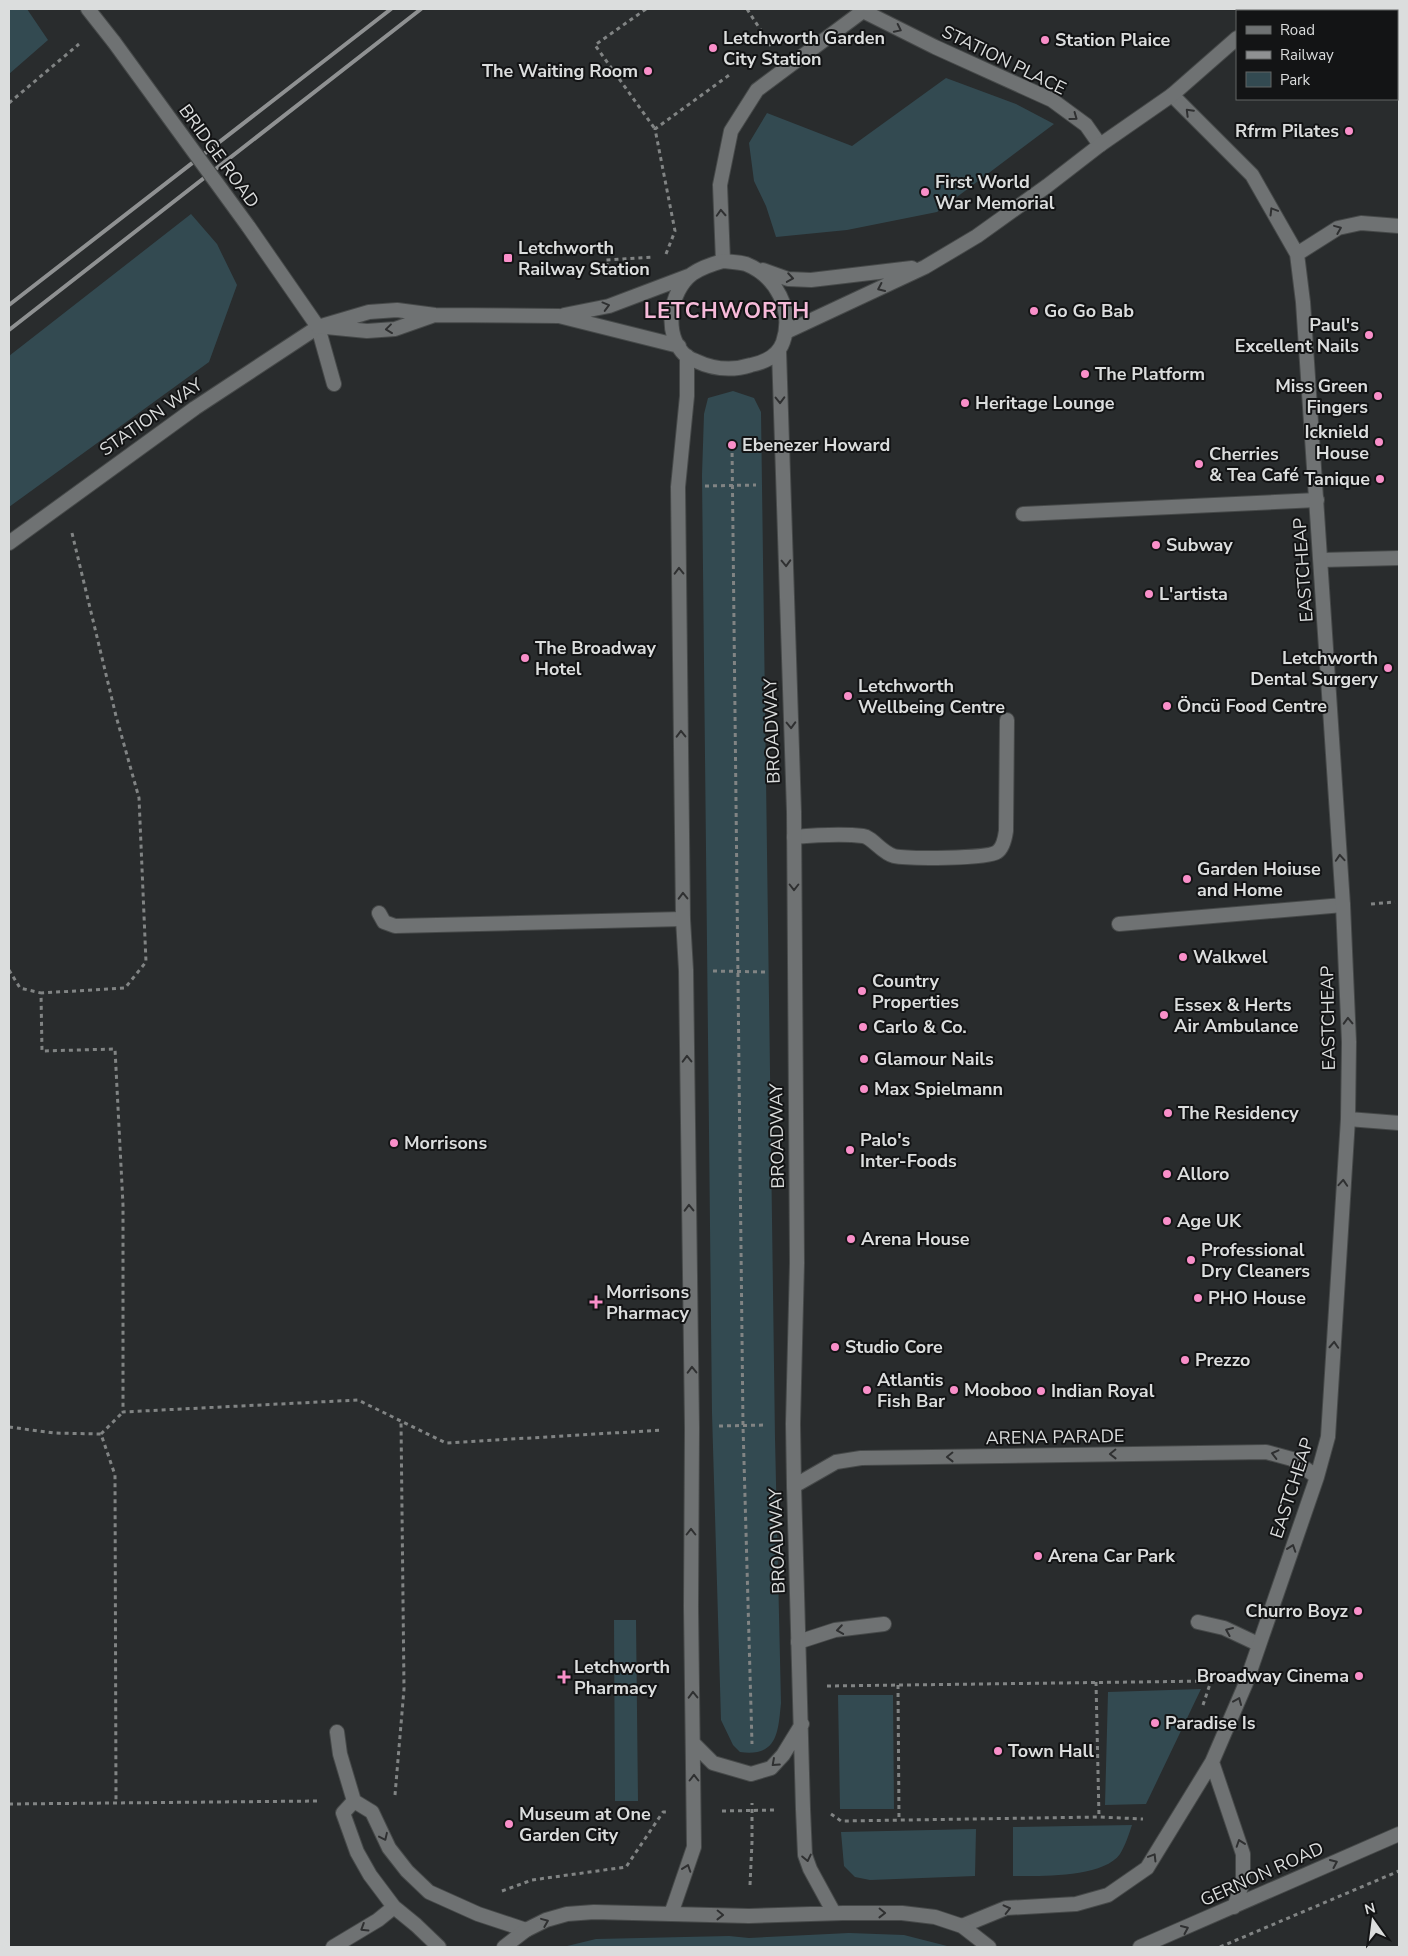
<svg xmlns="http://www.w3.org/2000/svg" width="1408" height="1956" font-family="'Nunito Sans',sans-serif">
<rect width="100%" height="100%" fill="#292c2d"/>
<path fill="#334a51" d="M9,9H27L48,40L9,74Z
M946,78L1016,104L1054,124L937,212L847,230L776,237L766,206L754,181L749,143L767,113L852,146Z
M191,214L217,244L237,285L209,362L9,507V356Z
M733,391L754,398L761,412L775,1438L781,1703C778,1732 778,1757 740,1752L733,1745L721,1720L712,1413L702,475L704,414L708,398Z
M614,1620H636L638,1801H615Z
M1201,1689L1146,1804L1105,1805L1108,1692Z
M838,1695H893L894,1809H840Z
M1132,1825C1129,1834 1125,1846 1120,1854C1103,1878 1040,1876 1013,1876V1827Z
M976,1829L975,1876L870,1880L855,1877L844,1866L841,1832Z
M849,1933L904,1935L951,1947H563L596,1939L729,1936L749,1938Z"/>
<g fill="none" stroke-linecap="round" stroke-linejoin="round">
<defs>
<path id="service" d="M318,327L334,384
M1023,514L1317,500
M1321,560L1399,558
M794,837C816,835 840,833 863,836C872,837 882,853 894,856C908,859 987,859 997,852C1003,848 1005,838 1006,831L1007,720
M379,913L384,922L395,926L683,919
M1198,1622L1224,1628L1258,1644
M798,1642L835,1630L884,1624
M337,1732L340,1754L354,1801L372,1812L389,1848L407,1871L429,1892L478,1914L526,1930
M354,1801L343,1813L357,1852L370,1875L394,1907L416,1925L439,1947
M333,1947L378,1920L394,1907"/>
<path id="pedestrian" d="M1119,924L1343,905
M1348,1119L1399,1123"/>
<path id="minor" d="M1297,254L1338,228L1361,223L1399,226
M723,261L720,185L731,131L757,90L863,11L935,47L1052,100L1086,125L1100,145
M9,543L195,408L318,327
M794,1486L836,1462L861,1458L1266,1452L1292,1459L1317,1477
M1212,1762L1243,1854V1882L1234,1907
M962,1926L1006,1908L1076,1904L1108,1895L1147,1868L1212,1762L1246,1683L1317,1477L1328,1437L1348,1119L1349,1042L1343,905L1303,302L1297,254L1252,175L1172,95
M1140,1947L1399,1834"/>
<path id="tertiary" d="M88,9L114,42
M1267,11L1270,9
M248,226L318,327
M723,261C731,262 739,262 746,264C776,276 794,310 783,342C778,356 766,362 751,365C732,371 715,370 696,361C693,360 689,358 686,356C663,335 669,292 692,274C702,267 712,264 723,261Z
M763,270L788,279L811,280L912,268
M564,315L609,306L691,275
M318,327L369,312L397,310L435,315L559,316L679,346
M326,327L367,331L395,329L432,316
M786,332L925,267L977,236L1047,186L1100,145L1172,95L1237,38
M779,351L794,812L797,1263L793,1424L794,1486L803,1809L805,1855L810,1869L834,1913
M694,1744L713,1763L751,1774L771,1768L783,1755L802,1724
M671,1914L694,1847L691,1607L692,1428L686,970L683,919L678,487L687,396V356
M504,1947L526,1930L546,1920L567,1914L594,1912L749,1916L843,1913H902L935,1917L962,1926L989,1947"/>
</defs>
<use href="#service" stroke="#464949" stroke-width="16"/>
<use href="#pedestrian" stroke="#464949" stroke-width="16"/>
<use href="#minor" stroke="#464949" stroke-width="16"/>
<use href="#tertiary" stroke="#464949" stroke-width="16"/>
<path stroke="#818484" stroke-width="3" stroke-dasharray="4 4" stroke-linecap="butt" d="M646,9L595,45L655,129
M747,9L771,46
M9,103L79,44
M666,254L675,231L655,129L732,73
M610,275L606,260L654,257
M732,445L743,1426L752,1744
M705,486L756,485
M72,533L116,716L139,798L146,962L125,988L41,993L42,1051L115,1049L123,1205V1412L358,1400L446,1443L663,1430
M1371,904L1395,902
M9,970L20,988L41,993
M713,971L767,972
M719,1426L765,1425
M9,1427L54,1433L101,1434L115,1475L116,1802
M101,1434L123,1412
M1096,1682L1099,1817
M898,1685L899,1819
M827,1686L1211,1681
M1203,1705L1211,1681
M395,1795L404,1689L401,1421
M9,1804L318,1801
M722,1811L776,1810
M831,1814L841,1821L1099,1817L1143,1819
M750,1885L752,1842V1803
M502,1891L532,1880L626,1867L663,1812H666
M1220,1947L1399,1871"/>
<use href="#service" stroke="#6f7273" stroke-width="14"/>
<use href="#pedestrian" stroke="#6f7273" stroke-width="14"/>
<use href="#minor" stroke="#6f7273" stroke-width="14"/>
<use href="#tertiary" stroke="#6f7273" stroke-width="14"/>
<path stroke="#8f9192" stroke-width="4" d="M9,305L391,9
M9,330L421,9"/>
<defs>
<path id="tertiary-bridge" d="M114,42L248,226"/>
</defs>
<use href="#tertiary-bridge" stroke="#464949" stroke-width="16" stroke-linecap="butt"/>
<use href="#tertiary-bridge" stroke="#6f7273" stroke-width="14"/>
</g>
<defs><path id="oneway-chevron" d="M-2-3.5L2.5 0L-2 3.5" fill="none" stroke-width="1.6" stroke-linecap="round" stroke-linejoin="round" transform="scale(1.25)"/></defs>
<g stroke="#2f3031">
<use href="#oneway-chevron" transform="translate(898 29) rotate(26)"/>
<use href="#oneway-chevron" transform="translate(1189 112) rotate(-135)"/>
<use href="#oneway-chevron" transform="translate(1074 117) rotate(36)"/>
<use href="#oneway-chevron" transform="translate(1273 211) rotate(-121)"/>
<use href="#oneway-chevron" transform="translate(721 213) rotate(-93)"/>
<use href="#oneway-chevron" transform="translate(1338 229) rotate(-22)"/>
<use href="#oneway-chevron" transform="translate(790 278) rotate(9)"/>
<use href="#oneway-chevron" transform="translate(881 288) rotate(155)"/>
<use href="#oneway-chevron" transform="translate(606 306) rotate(-15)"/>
<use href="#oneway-chevron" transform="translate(389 329) rotate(173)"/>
<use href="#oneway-chevron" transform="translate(780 400) rotate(89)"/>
<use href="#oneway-chevron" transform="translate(786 563) rotate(88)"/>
<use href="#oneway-chevron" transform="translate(679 571) rotate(-91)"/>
<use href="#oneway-chevron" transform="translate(791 725) rotate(88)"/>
<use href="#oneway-chevron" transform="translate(681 734) rotate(-91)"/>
<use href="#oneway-chevron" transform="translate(1340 858) rotate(-94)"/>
<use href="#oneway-chevron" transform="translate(794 887) rotate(90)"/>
<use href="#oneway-chevron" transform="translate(683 896) rotate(-91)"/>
<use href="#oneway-chevron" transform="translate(1348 1021) rotate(-92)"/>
<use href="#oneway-chevron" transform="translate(687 1059) rotate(-91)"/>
<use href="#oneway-chevron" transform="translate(1343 1183) rotate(-86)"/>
<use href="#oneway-chevron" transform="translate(689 1208) rotate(-91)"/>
<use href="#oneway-chevron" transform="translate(1334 1345) rotate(-87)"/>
<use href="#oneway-chevron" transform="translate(692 1370) rotate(-91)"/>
<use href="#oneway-chevron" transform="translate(1113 1454) rotate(179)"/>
<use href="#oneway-chevron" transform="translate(1275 1454) rotate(-166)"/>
<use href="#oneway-chevron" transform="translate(950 1457) rotate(179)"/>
<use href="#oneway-chevron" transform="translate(691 1532) rotate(-90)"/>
<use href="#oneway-chevron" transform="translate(1292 1548) rotate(-71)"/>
<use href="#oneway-chevron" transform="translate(840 1630) rotate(171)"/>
<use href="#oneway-chevron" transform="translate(1229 1631) rotate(-157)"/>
<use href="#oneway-chevron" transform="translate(693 1695) rotate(-91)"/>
<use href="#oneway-chevron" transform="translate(1238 1701) rotate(-67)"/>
<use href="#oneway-chevron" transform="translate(775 1763) rotate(138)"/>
<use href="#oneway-chevron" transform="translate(694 1778) rotate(-90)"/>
<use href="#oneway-chevron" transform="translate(384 1837) rotate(65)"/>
<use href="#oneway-chevron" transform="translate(1240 1843) rotate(-109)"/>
<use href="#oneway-chevron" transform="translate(1153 1857) rotate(-59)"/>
<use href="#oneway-chevron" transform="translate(807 1858) rotate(78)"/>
<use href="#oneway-chevron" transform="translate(1334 1863) rotate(-24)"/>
<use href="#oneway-chevron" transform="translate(687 1868) rotate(-71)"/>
<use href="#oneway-chevron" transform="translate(1007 1909) rotate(-14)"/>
<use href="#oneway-chevron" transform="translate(882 1913) rotate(1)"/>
<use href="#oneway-chevron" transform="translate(720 1915) rotate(1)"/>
<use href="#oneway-chevron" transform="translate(545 1922) rotate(-22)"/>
<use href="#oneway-chevron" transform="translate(364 1928) rotate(148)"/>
<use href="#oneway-chevron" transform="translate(1185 1929) rotate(-24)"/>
</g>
<g fill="#f98fc9" stroke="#131415" stroke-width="2">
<circle cx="1045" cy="40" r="5"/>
<circle cx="713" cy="48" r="5"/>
<circle cx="648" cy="71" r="5"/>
<circle cx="1349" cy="131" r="5"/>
<circle cx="925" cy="192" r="5"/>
<rect x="503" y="253" width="10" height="10" rx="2.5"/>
<circle cx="1034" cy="311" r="5"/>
<circle cx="1369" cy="335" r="5"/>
<circle cx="1085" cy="374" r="5"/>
<circle cx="1378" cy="396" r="5"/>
<circle cx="965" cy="403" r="5"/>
<circle cx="1379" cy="442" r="5"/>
<circle cx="732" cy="445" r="5"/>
<circle cx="1199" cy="464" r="5"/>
<circle cx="1380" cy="479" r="5"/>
<circle cx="1156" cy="545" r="5"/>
<circle cx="1149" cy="594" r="5"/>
<circle cx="525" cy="658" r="5"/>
<circle cx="1388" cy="668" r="5"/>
<circle cx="848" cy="696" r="5"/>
<circle cx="1167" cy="706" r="5"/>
<circle cx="1187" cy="879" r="5"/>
<circle cx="1183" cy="957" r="5"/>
<circle cx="862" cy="991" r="5"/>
<circle cx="1164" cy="1015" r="5"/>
<circle cx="863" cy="1027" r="5"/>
<circle cx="864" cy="1059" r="5"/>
<circle cx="864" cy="1089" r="5"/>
<circle cx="1168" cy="1113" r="5"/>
<circle cx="394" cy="1143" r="5"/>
<circle cx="850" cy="1150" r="5"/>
<circle cx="1167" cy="1174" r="5"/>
<circle cx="1167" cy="1221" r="5"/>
<circle cx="851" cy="1239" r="5"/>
<circle cx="1191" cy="1260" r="5"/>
<circle cx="1198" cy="1298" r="5"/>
<path d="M593.5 1294.5h5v5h5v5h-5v5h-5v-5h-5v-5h5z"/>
<circle cx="835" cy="1347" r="5"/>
<circle cx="1185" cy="1360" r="5"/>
<circle cx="867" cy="1390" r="5"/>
<circle cx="954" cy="1390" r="5"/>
<circle cx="1041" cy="1391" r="5"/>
<circle cx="1038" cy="1556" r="5"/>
<circle cx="1358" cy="1611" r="5"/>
<circle cx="1359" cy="1676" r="5"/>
<path d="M561.5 1669.5h5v5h5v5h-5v5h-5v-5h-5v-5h5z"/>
<circle cx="1155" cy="1723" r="5"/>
<circle cx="998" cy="1751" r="5"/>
<circle cx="509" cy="1824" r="5"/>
</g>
<g text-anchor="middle" stroke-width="4" stroke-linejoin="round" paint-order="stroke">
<g font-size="18" font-weight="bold" fill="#dbdddd" stroke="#131415" text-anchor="start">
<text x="723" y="44">Letchworth Garden<tspan x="723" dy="21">City Station</tspan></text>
<text x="1055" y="46">Station Plaice</text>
<text x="638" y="77" text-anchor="end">The Waiting Room</text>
<text x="1339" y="137" text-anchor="end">Rfrm Pilates</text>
<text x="935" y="188">First World<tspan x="935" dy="21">War Memorial</tspan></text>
<text x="518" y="254">Letchworth<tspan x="518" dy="21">Railway Station</tspan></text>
<text x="1044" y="317">Go Go Bab</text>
<text x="1359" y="331" text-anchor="end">Paul's<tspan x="1359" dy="21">Excellent Nails</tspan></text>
<text x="1095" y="380">The Platform</text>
<text x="1368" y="392" text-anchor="end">Miss Green<tspan x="1368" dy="21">Fingers</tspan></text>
<text x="975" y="409">Heritage Lounge</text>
<text x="1369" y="438" text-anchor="end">Icknield<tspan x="1369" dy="21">House</tspan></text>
<text x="742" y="451">Ebenezer Howard</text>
<text x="1209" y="460">Cherries<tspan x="1209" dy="21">&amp; Tea Café</tspan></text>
<text x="1370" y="485" text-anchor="end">Tanique</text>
<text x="1166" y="551">Subway</text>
<text x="1159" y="600">L'artista</text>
<text x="535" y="654">The Broadway<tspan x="535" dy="21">Hotel</tspan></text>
<text x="1378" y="664" text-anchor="end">Letchworth<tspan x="1378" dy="21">Dental Surgery</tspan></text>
<text x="858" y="692">Letchworth<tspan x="858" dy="21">Wellbeing Centre</tspan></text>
<text x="1177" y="712">Öncü Food Centre</text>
<text x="1197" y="875">Garden Hoiuse<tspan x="1197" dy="21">and Home</tspan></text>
<text x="1193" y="963">Walkwel</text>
<text x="872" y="987">Country<tspan x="872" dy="21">Properties</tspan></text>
<text x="1174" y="1011">Essex &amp; Herts<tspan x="1174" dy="21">Air Ambulance</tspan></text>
<text x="873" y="1033">Carlo &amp; Co.</text>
<text x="874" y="1065">Glamour Nails</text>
<text x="874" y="1095">Max Spielmann</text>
<text x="1178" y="1119">The Residency</text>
<text x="860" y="1146">Palo's<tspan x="860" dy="21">Inter-Foods</tspan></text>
<text x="404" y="1149">Morrisons</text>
<text x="1177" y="1180">Alloro</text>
<text x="1177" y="1227">Age UK</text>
<text x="861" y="1245">Arena House</text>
<text x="1201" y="1256">Professional<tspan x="1201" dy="21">Dry Cleaners</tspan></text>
<text x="606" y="1298">Morrisons<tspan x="606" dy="21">Pharmacy</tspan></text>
<text x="1208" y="1304">PHO House</text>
<text x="845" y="1353">Studio Core</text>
<text x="1195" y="1366">Prezzo</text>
<text x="877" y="1386">Atlantis<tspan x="877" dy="21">Fish Bar</tspan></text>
<text x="964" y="1396">Mooboo</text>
<text x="1051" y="1397">Indian Royal</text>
<text x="1048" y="1562">Arena Car Park</text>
<text x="1348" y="1617" text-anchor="end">Churro Boyz</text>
<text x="574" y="1673">Letchworth<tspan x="574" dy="21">Pharmacy</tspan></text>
<text x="1349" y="1682" text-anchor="end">Broadway Cinema</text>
<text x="1165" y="1729">Paradise Is</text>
<text x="1008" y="1757">Town Hall</text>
<text x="519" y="1820">Museum at One<tspan x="519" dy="21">Garden City</tspan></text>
</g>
<g font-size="18" fill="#dbdddd" stroke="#131415">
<text transform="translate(1004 60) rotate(26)" y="6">STATION PLACE</text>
<text transform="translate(219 156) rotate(54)" y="6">BRIDGE ROAD</text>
<text transform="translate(151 417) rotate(-35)" y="6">STATION WAY</text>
<text transform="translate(1303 570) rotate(-94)" y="6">EASTCHEAP</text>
<text transform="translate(772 731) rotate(-92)" y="6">BROADWAY</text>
<text transform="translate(1328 1018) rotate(-91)" y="6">EASTCHEAP</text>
<text transform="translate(777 1136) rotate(-91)" y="6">BROADWAY</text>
<text transform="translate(1055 1437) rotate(-1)" y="6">ARENA PARADE</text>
<text transform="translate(1292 1488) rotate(-72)" y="6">EASTCHEAP</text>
<text transform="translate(777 1541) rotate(-92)" y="6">BROADWAY</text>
<text transform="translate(1262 1874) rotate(-24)" y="6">GERNON ROAD</text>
</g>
<g font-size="22" font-weight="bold" letter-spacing="1" fill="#f6bad9" stroke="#131415">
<text x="727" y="318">LETCHWORTH</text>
</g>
</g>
<rect width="1408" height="1956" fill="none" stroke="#dbdddd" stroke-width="20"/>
<rect x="1236" y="10" width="162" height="90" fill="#131415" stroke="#636465"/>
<rect x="1246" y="26" width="25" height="8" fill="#6f7273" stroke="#636465"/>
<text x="1280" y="35" font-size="15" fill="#dbdddd">Road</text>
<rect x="1246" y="51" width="25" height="8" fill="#8f9192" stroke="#636465"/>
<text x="1280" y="60" font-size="15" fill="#dbdddd">Railway</text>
<rect x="1246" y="72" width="25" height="15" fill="#334a51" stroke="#636465"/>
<text x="1280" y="85" font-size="15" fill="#dbdddd">Park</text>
<g transform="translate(1373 1921) rotate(346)" stroke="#131415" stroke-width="4" paint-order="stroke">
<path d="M0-4L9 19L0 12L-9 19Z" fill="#dbdddd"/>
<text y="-8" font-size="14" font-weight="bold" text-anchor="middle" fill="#dbdddd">N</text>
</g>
</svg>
